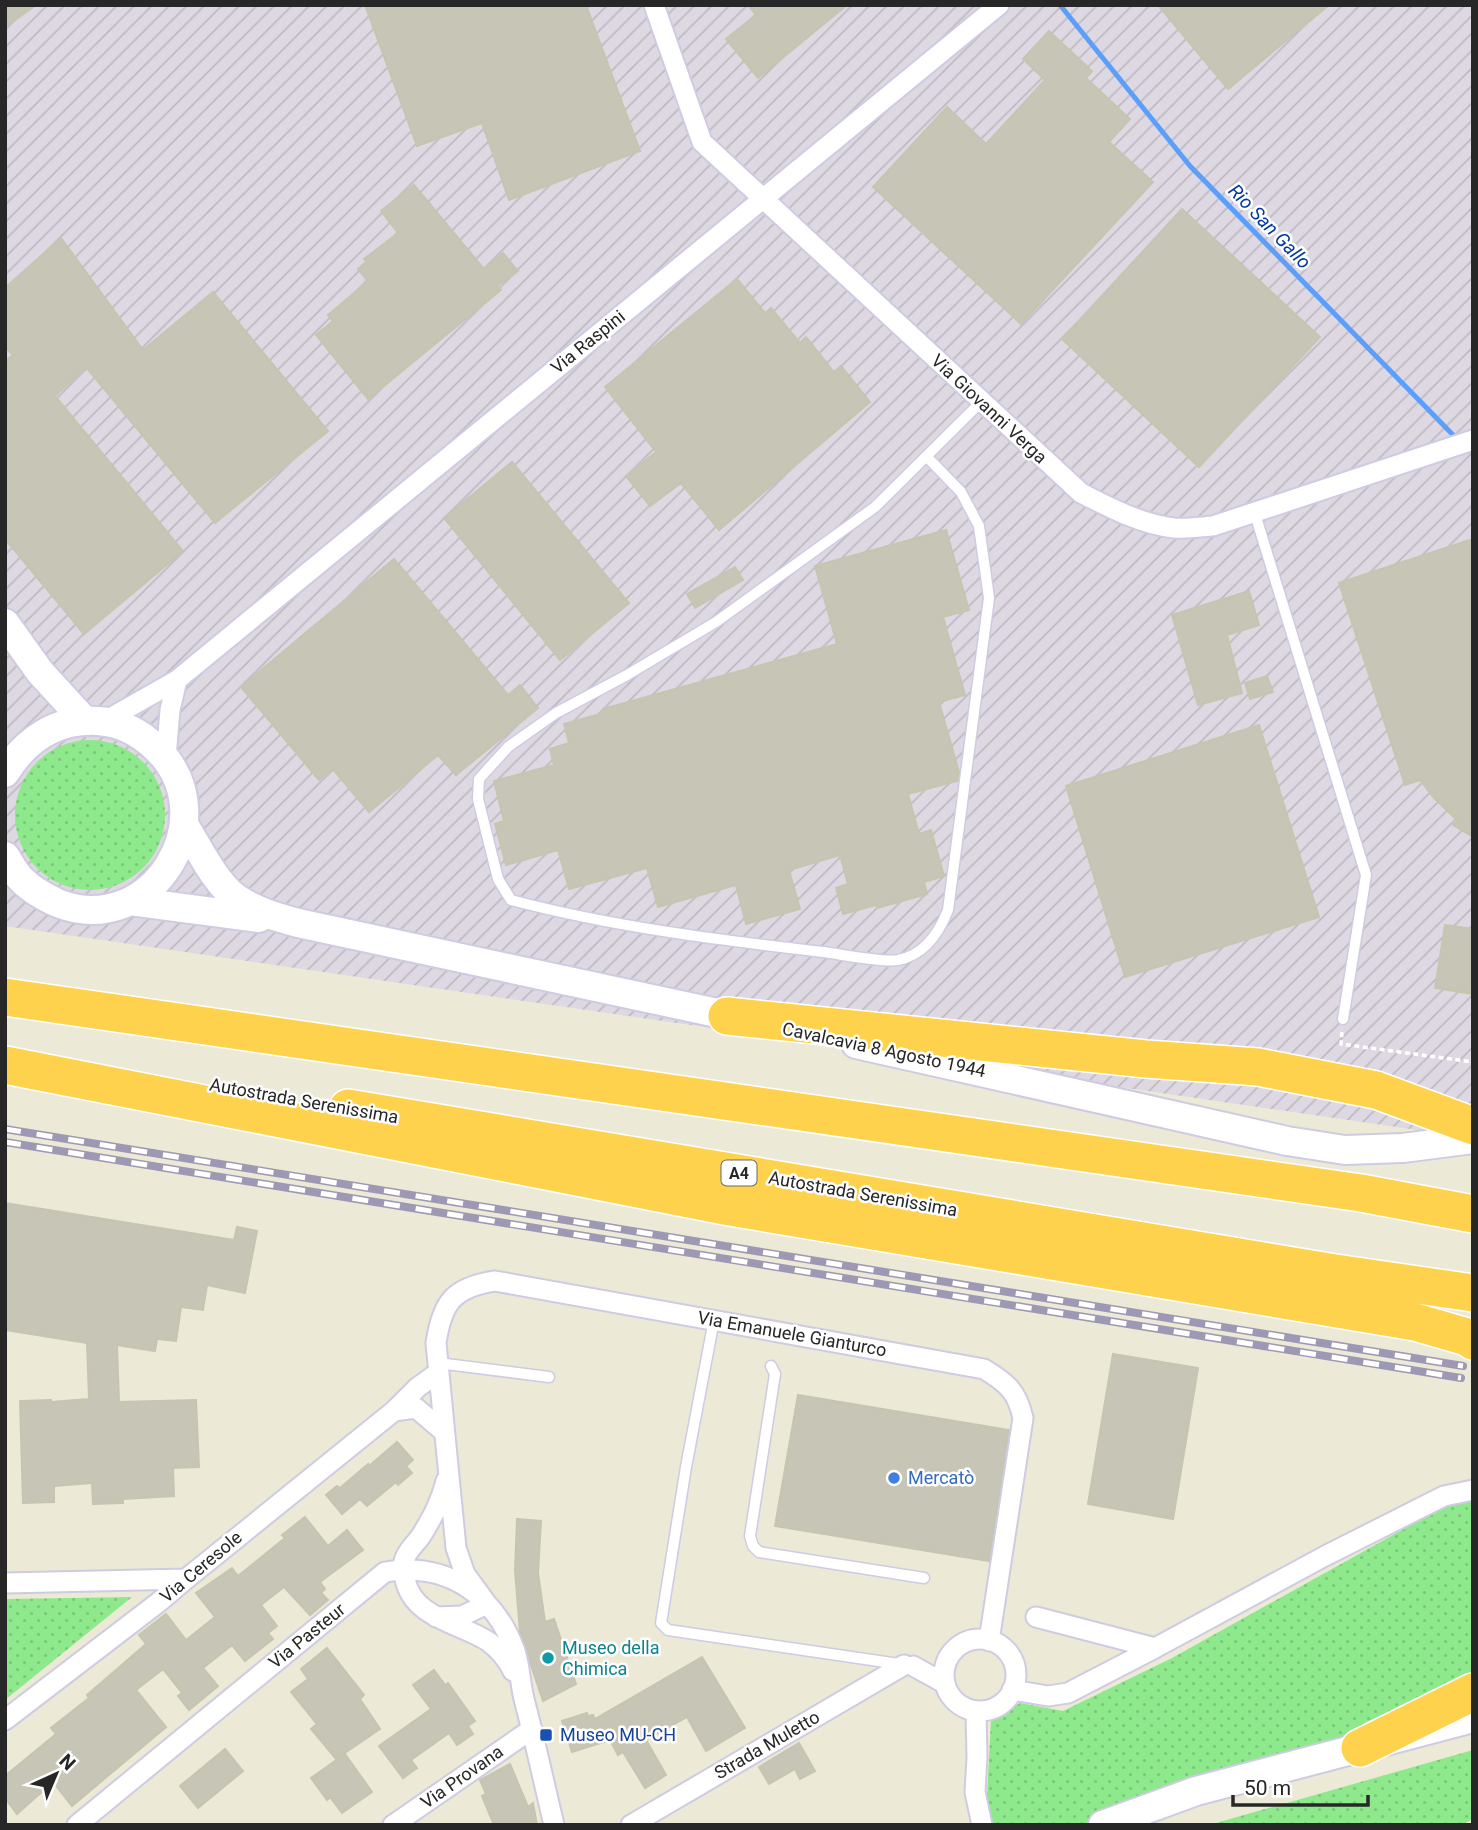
<svg xmlns="http://www.w3.org/2000/svg" width="1478" height="1830" font-family="Roboto,sans-serif">
<defs>
<pattern id="industrial-furrows" width="10" height="10" patternUnits="userSpaceOnUse" patternTransform="scale(1.75)"><rect width="10" height="10" fill="#ded8e2"/><path d="M-1 1l2-2M0 10L10 0M9 11l2-2" fill="none" stroke="#beb9c2"/></pattern>
<pattern id="green-dots" width="8" height="8" patternUnits="userSpaceOnUse" patternTransform="scale(1.75)"><rect width="8" height="8" fill="#8ee98c"/><path d="M2 2h.1M6 6h.1" fill="none" stroke="#7ac879" stroke-width="1.8" stroke-linecap="round"/></pattern>
</defs>
<rect width="100%" height="100%" fill="#ece9d6"/>
<path fill="url(#industrial-furrows)" d="M5,5H1473V1138L5,926Z"/>
<path fill="url(#green-dots)" d="M15 815a75 75 0 1 1 150 0a75 75 0 1 1-150 0Z
M1473,1499V1678L1348,1743L1081,1825H993L987,1796L991,1721L1020,1703L1063,1711L1172,1658L1445,1506Z
M132,1597L5,1700V1599Z
M1473,1750V1819L1462,1825H1209Z"/>
<g fill="none" stroke-linecap="round" stroke-linejoin="round">
<path stroke="#5c9ffa" stroke-width="5" d="M1060,5L1190,166L1457,439"/>
</g>
<path fill="#c6c5b6" stroke="#c6c5b0" stroke-width="2" d="M5,5H36L5,27Z
M365,5H586L640,151L509,200L482,123L417,146Z
M748,5H847L758,78L726,39L756,15Z
M1158,5H1329L1228,89Z
M1049,31L1092,71L1086,78L1130,119L1109,142L1153,182L1021,324L873,187L947,107L986,144L1045,80L1023,59Z
M414,185L484,269L503,253L518,271L497,286L501,290L368,399L316,335L333,321L328,315L368,281L358,269L366,262L364,259L398,233L381,211Z
M1182,209L1320,337L1199,467L1062,339Z
M61,238L143,350L213,292L328,431L215,523L86,367L55,396L183,551L84,634L5,539V362L13,355L5,347V288Z
M737,279L765,313L771,308L800,343L806,337L834,372L841,366L870,402L719,530L681,483L650,506L626,476L656,452L605,387Z
M512,462L629,603L560,660L444,518Z
M946,530L969,610L943,617L965,695L939,702L959,772L957,781L908,794L919,834L931,830L944,876L924,882L927,894L877,908L876,905L843,914L836,888L848,884L840,855L789,870L800,909L746,924L736,885L658,907L647,868L569,889L558,850L506,865L495,824L504,821L494,781L554,765L550,749L569,743L564,724L604,713L603,709L837,644L815,566Z
M1473,539V837L1453,825L1458,821L1434,798L1420,780L1405,785L1339,583Z
M394,559L508,695L520,685L538,708L456,775L438,755L369,812L332,768L319,780L241,687Z
M735,567L743,580L695,608L687,594Z
M1249,591L1259,625L1227,635L1242,693L1198,705L1172,615Z
M1267,676L1273,692L1250,699L1245,683Z
M1259,725L1319,917L1125,977L1066,786Z
M1445,925L1473,929V994L1435,988Z
M5,1203L234,1240L237,1227L257,1231L245,1293L207,1285L203,1310L181,1307L176,1341L157,1339L155,1351L117,1345L119,1402L196,1400L199,1467L173,1468L174,1496L123,1499V1503L93,1504L92,1483L54,1486V1502L23,1503L20,1401L51,1400V1402L89,1399L87,1343L5,1330Z
M1113,1354L1198,1368L1173,1519L1088,1504Z
M798,1395L1009,1430L989,1561L775,1526Z
M397,1442L413,1460L406,1466L412,1473L398,1485L396,1482L367,1506L360,1499L342,1514L326,1495L337,1486L340,1488L368,1464L369,1466Z
M305,1517L328,1546L347,1530L363,1550L320,1582L325,1589L321,1593L328,1600L310,1615L284,1587L261,1605L277,1626L268,1633L273,1639L245,1661L232,1645L203,1668L218,1686L189,1710L178,1696L182,1693L163,1669L136,1690L166,1727L72,1806L53,1782L17,1814L5,1798V1776L56,1734L51,1728L89,1698L87,1695L146,1644L139,1635L166,1614L186,1640L215,1617L196,1593L232,1568L238,1576L285,1538L282,1535Z
M517,1519L541,1521L538,1573L545,1622L554,1619L576,1684L543,1701L520,1632L515,1571Z
M327,1648L364,1695L360,1699L380,1729L336,1759L311,1729L317,1724L291,1692L308,1679L301,1669Z
M702,1657L745,1728L706,1751L687,1717L646,1740L666,1775L645,1788L623,1752L618,1755L610,1740L572,1752L562,1721L587,1713L588,1716L593,1715L595,1719Z
M434,1670L445,1685L448,1683L475,1721L468,1726L473,1734L457,1745L449,1733L411,1760L417,1768L403,1778L379,1746L431,1709L413,1685Z
M799,1743L815,1771L800,1779L795,1769L769,1784L759,1767Z
M225,1749L243,1771L198,1808L180,1786Z
M345,1754L372,1792L342,1813L330,1797L327,1800L311,1778Z
M510,1764L528,1807L533,1803L537,1825H494L482,1796L486,1794L480,1780Z"/>
<g fill="none" stroke-linecap="round" stroke-linejoin="round">
<defs>
<path id="lane" d="M927,457L961,492L979,526L989,598L948,910C939,933 925,955 898,960C885,963 839,954 823,952C719,940 613,927 511,900L498,879L478,799L479,779L508,747L556,713L627,675L716,622L875,507L981,402
M1255,514L1366,875L1343,1019
M714,1320L686,1467L661,1623L668,1630L899,1664
M438,1363L549,1377
M771,1366L775,1374L750,1536L753,1546L759,1552L924,1578"/>
<path id="street" d="M654,5L702,142L1081,493C1110,508 1141,524 1174,528C1187,529 1200,527 1213,526L1473,440
M105,721L177,680L999,5
M166,758L170,710L177,680
M394,1411L416,1408L443,1431
M446,1481C441,1502 432,1518 421,1536C416,1543 408,1550 405,1558C402,1565 404,1572 405,1579C413,1619 461,1623 489,1642C500,1650 507,1659 513,1671
M5,1583L186,1579
M436,1617L462,1616L487,1604L465,1574L456,1548L436,1343C442,1302 454,1287 495,1281L984,1369C1007,1383 1017,1391 1023,1418L989,1641
M1036,1617L1155,1648L1325,1556L1444,1496L1473,1490
M944 1675a36 36 0 1 1 72 0a36 36 0 1 1-72 0Z
M913,1666L944,1683
M1012,1690L1048,1696L1068,1693L1155,1648
M976,1711L977,1758L975,1792L982,1825
M5,1720L159,1602L186,1579L394,1411L418,1387L439,1372
M77,1825L385,1572C446,1562 494,1593 515,1651C520,1666 520,1683 524,1699C535,1741 544,1783 554,1825
M393,1825L532,1729
M631,1825L904,1665"/>
<path id="secondary" d="M5,623L40,672L84,720
M5,773C26,739 57,719 97,721C121,722 142,734 158,750C226,819 151,938 60,904C46,898 31,890 20,878C14,872 10,863 5,856
M185,826C198,847 216,884 236,898C255,911 276,917 298,923L745,1019
M130,901L259,918
M856,1044L1287,1141L1345,1150L1403,1148L1473,1139
M1103,1825L1196,1791L1473,1718"/>
<path id="highway" d="M5,997L1361,1193L1473,1214
M727,1016L1146,1059L1258,1067L1376,1090L1473,1126
M5,1065L730,1207L1415,1322L1467,1337L1473,1341
M348,1108L1335,1273L1473,1293
M1360,1748L1473,1692"/>
</defs>
<use href="#lane" stroke="#cecbe2" stroke-width="13"/>
<use href="#street" stroke="#cecbe2" stroke-width="23"/>
<use href="#secondary" stroke="#cecbe2" stroke-width="32"/>
<use href="#highway" stroke="#fff" stroke-width="40"/>
<path stroke="#fff" stroke-width="3.5" stroke-dasharray="5 3.5" stroke-linecap="butt" d="M1342,1032L1341,1044L1473,1062"/>
<use href="#lane" stroke="#fff" stroke-width="10"/>
<use href="#street" stroke="#fff" stroke-width="19"/>
<use href="#secondary" stroke="#fff" stroke-width="28"/>
<use href="#highway" stroke="#ffd24d" stroke-width="37"/>
<defs>
<path id="rail" d="M5,1129L1463,1366
M5,1142L1461,1378"/>
</defs>
<use href="#rail" stroke="#9d99b4" stroke-width="8"/>
<use href="#rail" stroke="#fff" stroke-width="5" stroke-dasharray="16" stroke-linecap="butt"/>
</g>
<circle fill="#3f7fe0" stroke="#fff" stroke-width="2.5" cx="894" cy="1478" r="7"/>
<circle fill="#0f9aa8" stroke="#fff" stroke-width="2.5" cx="548" cy="1658" r="7"/>
<rect fill="#1a4fb4" stroke="#fff" stroke-width="2.5" x="539" y="1728" width="14" height="14" rx="3.5"/>
<g text-anchor="middle" stroke-width="5" stroke-linejoin="round" paint-order="stroke">
<rect fill="#fff" stroke="#686868" stroke-width="2" x="721.5" y="1160.5" width="35" height="25" rx="5"/>
<g font-size="16" font-weight="bold" fill="#272727">
<text x="739" y="1179">A4</text>
</g>
<g font-size="18" fill="#272727" stroke="#fff">
<text transform="translate(588 342) rotate(-39)" y="6">Via Raspini</text>
<text transform="translate(989 409) rotate(43)" y="6">Via Giovanni Verga</text>
<text transform="translate(884 1050) rotate(12)" y="6">Cavalcavia 8 Agosto 1944</text>
<text transform="translate(304 1101) rotate(10)" y="6">Autostrada Serenissima</text>
<text transform="translate(863 1194) rotate(10)" y="6">Autostrada Serenissima</text>
<text transform="translate(792 1334) rotate(10)" y="6">Via Emanuele Gianturco</text>
<text transform="translate(201 1567) rotate(-40)" y="6">Via Ceresole</text>
<text transform="translate(307 1636) rotate(-39)" y="6">Via Pasteur</text>
<text transform="translate(767 1745) rotate(-30)" y="6">Strada Muletto</text>
<text transform="translate(462 1777) rotate(-35)" y="6">Via Provana</text>
</g>
<g font-size="18" fill="#366cbe" stroke="#fff" text-anchor="start">
<text x="908" y="1484">Mercatò</text>
</g>
<g font-size="18" fill="#0d838f" stroke="#fff" text-anchor="start">
<text x="562" y="1654">Museo della<tspan x="562" dy="21">Chimica</tspan></text>
</g>
<g font-size="18" fill="#164399" stroke="#fff" text-anchor="start">
<text x="560" y="1741">Museo MU-CH</text>
</g>
<g font-size="19" font-style="italic" fill="#0037a1" stroke="#fff">
<text transform="translate(1270 226) rotate(46)" y="7">Rio San Gallo</text>
</g>
</g>
<rect width="1478" height="1830" fill="none" stroke="#272727" stroke-width="14"/>
<g transform="translate(56 1774) rotate(44)" stroke="#ffffff" stroke-width="5" paint-order="stroke">
<path d="M0-5L12 26L0 18L-12 26Z" fill="#272727"/>
<text y="-10" font-size="19" font-weight="bold" text-anchor="middle" fill="#272727">N</text>
</g>
<path d="M1233 1795v10h135v-10" fill="none" stroke="#272727" stroke-width="3.5"/>
<text x="1244" y="1795" font-size="21" fill="#272727" stroke="#ffffff" stroke-width="5" paint-order="stroke">50 m</text>
</svg>
